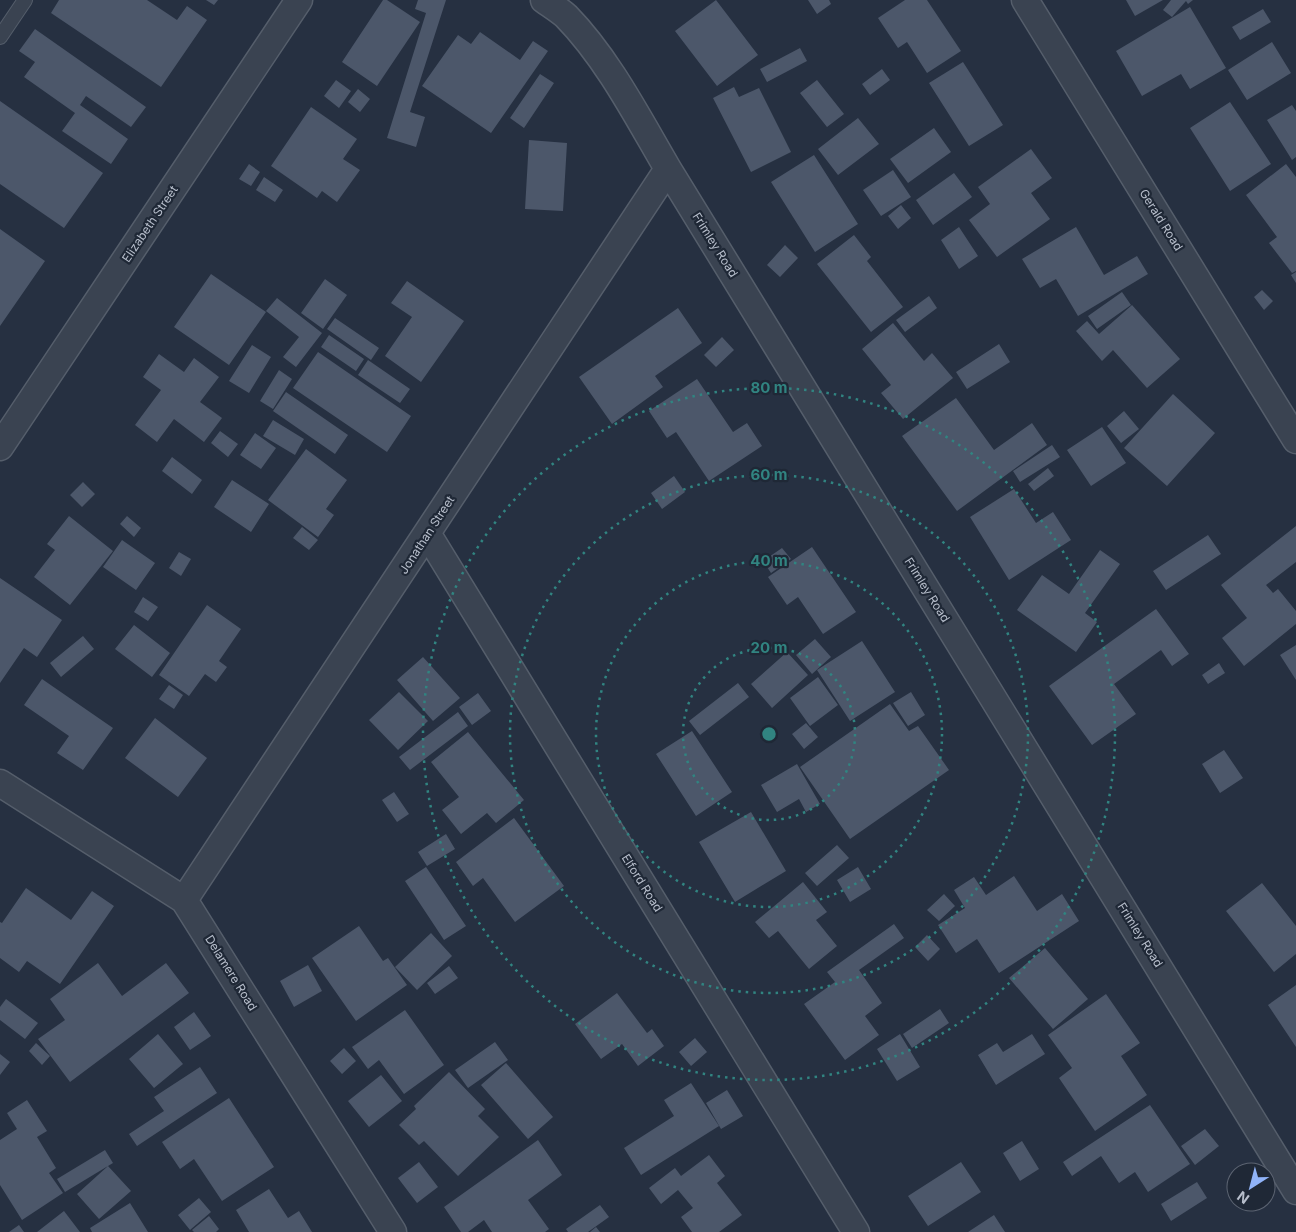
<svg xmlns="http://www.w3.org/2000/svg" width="1296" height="1232" font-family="Inter,sans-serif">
<rect width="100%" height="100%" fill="#263041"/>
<path fill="#4c576a" d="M59,0H147L177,20L187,6L207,20L161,87L51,13Z
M206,0H218L214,5Z
M383,0H387L420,22L377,86L342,62Z
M418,0H446L410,112L425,117L416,147L387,138L426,13L415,9Z
M716,0L758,55L717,86L675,31Z
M808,0H829L831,4L817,14Z
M905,0H927L961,51L927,73L907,42L898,48L878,18Z
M1126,0H1163L1135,16Z
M1171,0H1193L1188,4L1186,1L1172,17L1163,10Z
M1190,7L1226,68L1190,89L1181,74L1142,96L1116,51Z
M1263,9L1271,22L1240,40L1232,27Z
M35,29L146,107L131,127L86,96L80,105L128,139L111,164L62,131L75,113L24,77L35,62L19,51Z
M480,32L520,60L533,41L548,51L491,133L422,86L458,35L471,44Z
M1272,42L1291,73L1247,100L1228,70Z
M800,48L807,61L767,82L760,69Z
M963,62L1003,125L969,146L929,83Z
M882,69L890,80L870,95L862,84Z
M540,74L554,83L524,128L510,118Z
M336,80L351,91L339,108L324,96Z
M817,80L844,114L827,127L800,93Z
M734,87L739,97L759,88L791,152L751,172L713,98Z
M358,89L370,99L360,112L348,102Z
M0,101L103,173L64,228L0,184Z
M1230,102L1271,164L1230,191L1190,128Z
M1292,105L1296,111V157L1292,160L1267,120Z
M311,107L357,139L343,159L360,170L337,202L322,191L317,198L271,166Z
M858,118L879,144L838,175L818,149Z
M934,128L951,152L908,183L890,159Z
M529,140L567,143L563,211L525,209Z
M1031,149L1052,178L1031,193L1050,219L997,257L969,220L990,204L978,187Z
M814,155L858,224L815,252L771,182Z
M249,164L260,172L251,186L239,179Z
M1286,164L1296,177V271L1292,273L1269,243L1277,237L1246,195Z
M893,170L911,197L881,216L863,190Z
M954,173L972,197L933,225L916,200Z
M264,177L283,190L275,202L256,190Z
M901,205L911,218L898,229L888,216Z
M959,227L978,256L959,269L941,240Z
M1076,227L1104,275L1137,256L1148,274L1078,316L1056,279L1040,288L1022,259Z
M0,229L45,261L0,326Z
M854,235L871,257L867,261L903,307L871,332L817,264Z
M785,245L798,258L780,277L767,265Z
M1296,272V283L1291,275Z
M211,274L266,312L229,365L174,327Z
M325,279L347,295L323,329L301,313Z
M407,281L464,321L421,382L385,356L412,317L391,303Z
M1262,290L1273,301L1264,310L1254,297Z
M1122,292L1131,305L1097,329L1088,316Z
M929,296L937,308L905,332L896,320Z
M277,298L322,333L296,367L283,357L299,337L266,311Z
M1132,305L1180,359L1147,388L1113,350L1102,361L1076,331L1087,321L1099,334Z
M678,308L702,343L655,376L663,387L612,424L579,377Z
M335,318L379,348L371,360L327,329Z
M893,323L924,361L932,353L953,378L903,419L881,393L891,385L862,349Z
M329,335L364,359L356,371L321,347Z
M722,337L734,350L716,367L704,355Z
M999,344L1010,362L967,389L956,372Z
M252,345L271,357L249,393L229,381Z
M318,352L411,416L387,452L293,388Z
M159,354L184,372L194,358L219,377L200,402L222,418L204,442L174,419L157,442L135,425L161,390L143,377Z
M368,360L410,389L400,403L358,375Z
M279,370L292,379L273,409L260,401Z
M697,379L733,432L747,423L762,446L709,481L676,432L667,438L649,411Z
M286,392L348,435L335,454L273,411Z
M1173,394L1215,433L1167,486L1124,448Z
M956,398L994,450L1032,423L1047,445L957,511L902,436Z
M1124,411L1139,429L1121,443L1107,426Z
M273,420L304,439L295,455L263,436Z
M1102,427L1126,463L1091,486L1067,450Z
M220,431L238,444L228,457L211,443Z
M255,433L276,448L261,469L240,455Z
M1052,445L1060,457L1020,482L1013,471Z
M306,449L347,480L326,509L334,515L318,537L268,500Z
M172,457L202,480L192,494L162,471Z
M1048,468L1054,476L1034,491L1028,484Z
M674,476L685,492L662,509L651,493Z
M232,480L269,504L251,532L214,507Z
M83,482L95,494L82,507L70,495Z
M1014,489L1036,523L1053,512L1071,540L1009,580L970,517Z
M69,516L113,551L70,605L34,577L55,550L47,544Z
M127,516L141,528L134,537L120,524Z
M1296,526V562L1266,585L1273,593L1278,589L1296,611V624L1244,666L1222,638L1247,618L1221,585Z
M302,527L318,540L309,550L293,538Z
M1208,535L1221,554L1166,590L1153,571Z
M122,540L155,563L136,590L103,567Z
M812,547L856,612L823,634L798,597L787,605L768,577Z
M782,548L791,559L771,573L763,561Z
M1100,550L1120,564L1085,613L1097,622L1076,652L1017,610L1042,575L1069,594Z
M179,552L191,559L181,576L169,568Z
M0,578L62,620L37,657L24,648L0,683Z
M143,597L158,607L148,621L134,612Z
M207,605L241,629L219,661L227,667L216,682L205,674L189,696L159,675Z
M1156,609L1189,654L1172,666L1161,650L1114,684L1136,714L1092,745L1049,686Z
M134,625L170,653L152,677L115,649Z
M83,636L94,649L61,677L50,663Z
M815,639L831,657L812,674L796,655Z
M862,641L895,692L850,721L817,670Z
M1296,645V680L1280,655Z
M787,652L808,675L772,708L751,684Z
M423,657L460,698L433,721L397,680Z
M1219,663L1225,673L1208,684L1202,675Z
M818,677L838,705L810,726L790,698Z
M42,679L113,728L83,770L57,753L69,736L24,705Z
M738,683L749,697L700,735L689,721Z
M169,685L183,695L174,709L159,699Z
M399,692L428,721L398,750L369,720Z
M911,692L925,715L908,726L893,703Z
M478,693L491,711L472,725L459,707Z
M890,704L909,731L918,726L949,770L850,839L800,767Z
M458,712L468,726L410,770L399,757Z
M155,718L207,758L178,797L125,758Z
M806,723L818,737L804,749L792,734Z
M692,731L732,792L696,816L656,754Z
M468,732L524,800L496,823L487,813L461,834L442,810L459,797L431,762Z
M1224,750L1243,778L1220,793L1202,764Z
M797,764L820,804L806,812L799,799L777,812L761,785Z
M394,792L409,814L397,822L382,800Z
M751,812L786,871L735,902L699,842Z
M514,818L564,886L515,922L483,878L473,886L456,862Z
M446,834L455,849L427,866L418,852Z
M837,845L849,858L817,886L805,873Z
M426,867L466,926L444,940L405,881Z
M858,867L871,889L850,902L837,880Z
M1014,876L1037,911L1062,894L1079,921L999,973L977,939L956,953L938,925L965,908L954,890L974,877L986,895Z
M803,882L827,912L816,920L837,946L809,969L778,931L769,938L755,922Z
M1262,883L1296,926V954L1274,972L1226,911Z
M26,888L71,920L92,891L114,906L60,984L27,961L19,972L0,958V922L2,923Z
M944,894L955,906L939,921L927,910Z
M894,924L904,938L859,970L882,1003L865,1016L879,1035L845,1060L804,1004L835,982L827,972Z
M359,926L383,961L388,958L407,985L356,1021L312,958Z
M431,933L452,956L417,990L395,967Z
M927,935L940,949L928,961L915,947Z
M1045,948L1088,999L1053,1029L1009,978Z
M98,963L122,996L166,963L189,993L70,1082L38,1039L65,1020L50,999Z
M308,965L322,991L294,1007L280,981Z
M449,966L458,978L435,994L427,983Z
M1296,985V1047L1268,1005Z
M617,993L647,1033L652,1029L664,1046L638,1066L622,1044L601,1059L575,1024Z
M1106,994L1140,1043L1121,1056L1147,1095L1095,1131L1059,1078L1072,1068L1048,1035Z
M6,999L38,1023L25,1039L0,1020V1007Z
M940,1009L949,1023L912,1048L903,1034Z
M405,1010L444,1065L404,1094L379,1060L368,1069L352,1047Z
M194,1012L211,1036L190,1050L174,1027Z
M158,1034L183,1064L154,1088L129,1059Z
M900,1034L920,1067L897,1081L877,1049Z
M1032,1034L1045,1054L996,1085L978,1055L997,1043L1003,1052Z
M695,1038L707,1052L691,1066L679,1052Z
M495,1042L508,1060L468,1088L455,1070Z
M36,1043L50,1056L42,1065L29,1051Z
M344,1048L356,1061L342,1074L330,1061Z
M0,1054L10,1062L0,1075Z
M506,1063L553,1117L528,1139L481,1085Z
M200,1067L217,1093L137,1146L129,1134L164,1111L154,1097Z
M449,1072L485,1109L478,1116L499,1137L458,1176L424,1141L419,1145L399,1125L416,1109L414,1106Z
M381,1075L402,1101L369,1127L348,1101Z
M691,1083L719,1126L641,1175L624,1148L674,1116L664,1100Z
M727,1090L743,1116L721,1129L706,1103Z
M229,1098L274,1167L222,1201L194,1159L180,1169L162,1142Z
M27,1100L47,1131L37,1137L56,1168L49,1173L63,1193L22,1220L0,1185V1140L17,1129L7,1113Z
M1150,1105L1190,1164L1148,1192L1135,1172L1119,1183L1101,1156L1072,1176L1063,1162Z
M1205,1129L1219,1146L1195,1165L1181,1146Z
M538,1140L562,1175L528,1200L549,1229L545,1232H492L484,1220L468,1232H461L444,1207Z
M1022,1141L1039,1169L1020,1181L1003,1153Z
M105,1150L113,1163L108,1166L131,1191L99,1219L77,1194L108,1166L65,1192L57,1179Z
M709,1155L725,1176L717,1183L742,1215L719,1232H692L681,1217L693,1208L678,1190L661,1204L649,1188L675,1168L681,1176Z
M419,1162L438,1187L417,1203L398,1178Z
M961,1162L981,1192L928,1226L908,1196Z
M1197,1182L1207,1198L1171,1221L1161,1204Z
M269,1189L288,1218L299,1211L312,1232H249L236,1210Z
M199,1198L211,1212L190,1230L178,1215Z
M130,1203L148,1232H92L90,1228Z
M600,1205L609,1217L588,1232H568L566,1229Z
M64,1211L80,1232H37Z
M994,1215L1005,1232H968Z
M209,1216L219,1229L216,1232H194L192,1230Z
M19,1225L24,1232H9Z
M596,1227L600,1232H590Z"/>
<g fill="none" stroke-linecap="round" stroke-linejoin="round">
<defs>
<path id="service" d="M0,37L25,0"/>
<path id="minor" d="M544,0C551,5 559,10 566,16C608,59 638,118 668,169L1296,1191
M1025,0L1296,440
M0,447L299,0
M427,533L856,1232
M0,783L184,900L393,1232
M184,900L668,169"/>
</defs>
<use href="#service" stroke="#555e6b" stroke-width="16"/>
<use href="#minor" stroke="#555e6b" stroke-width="29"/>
<use href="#service" stroke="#3a4351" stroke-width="14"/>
<use href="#minor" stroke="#3a4351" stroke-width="26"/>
</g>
<g fill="none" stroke="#318481" stroke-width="2.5" stroke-dasharray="2.5 5">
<circle cx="769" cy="734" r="86"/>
<circle cx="769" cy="734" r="173"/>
<circle cx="769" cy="734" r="259"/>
<circle cx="769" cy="734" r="346"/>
</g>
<g text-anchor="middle" stroke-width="4.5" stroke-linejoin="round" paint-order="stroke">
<g font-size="12" fill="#b7becb" stroke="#1f2836">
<text transform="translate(1161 220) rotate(58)" y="4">Gerald Road</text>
<text transform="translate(150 224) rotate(-56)" y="4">Elizabeth Street</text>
<text transform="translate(715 245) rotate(58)" y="4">Frimley Road</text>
<text transform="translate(427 535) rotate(-57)" y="4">Jonathan Street</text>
<text transform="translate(927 590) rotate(58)" y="4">Frimley Road</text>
<text transform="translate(642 883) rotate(58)" y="4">Elford Road</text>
<text transform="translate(1140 935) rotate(58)" y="4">Frimley Road</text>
<text transform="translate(231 973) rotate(58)" y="4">Delamere Road</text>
</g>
</g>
<circle cx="769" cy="734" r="8" fill="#318481" stroke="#1f2836" stroke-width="2.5"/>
<g font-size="15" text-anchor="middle" font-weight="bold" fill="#318481" stroke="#1f2836" stroke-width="4.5" stroke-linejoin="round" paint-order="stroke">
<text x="769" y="393">80 m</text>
<text x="769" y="480">60 m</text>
<text x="769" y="566">40 m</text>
<text x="769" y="653">20 m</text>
</g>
<g transform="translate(1251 1187) rotate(216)"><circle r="24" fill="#1f2836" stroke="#5c6472"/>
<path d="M0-4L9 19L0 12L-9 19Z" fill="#90b3f8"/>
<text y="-8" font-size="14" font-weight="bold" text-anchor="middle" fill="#b7becb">N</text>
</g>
</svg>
